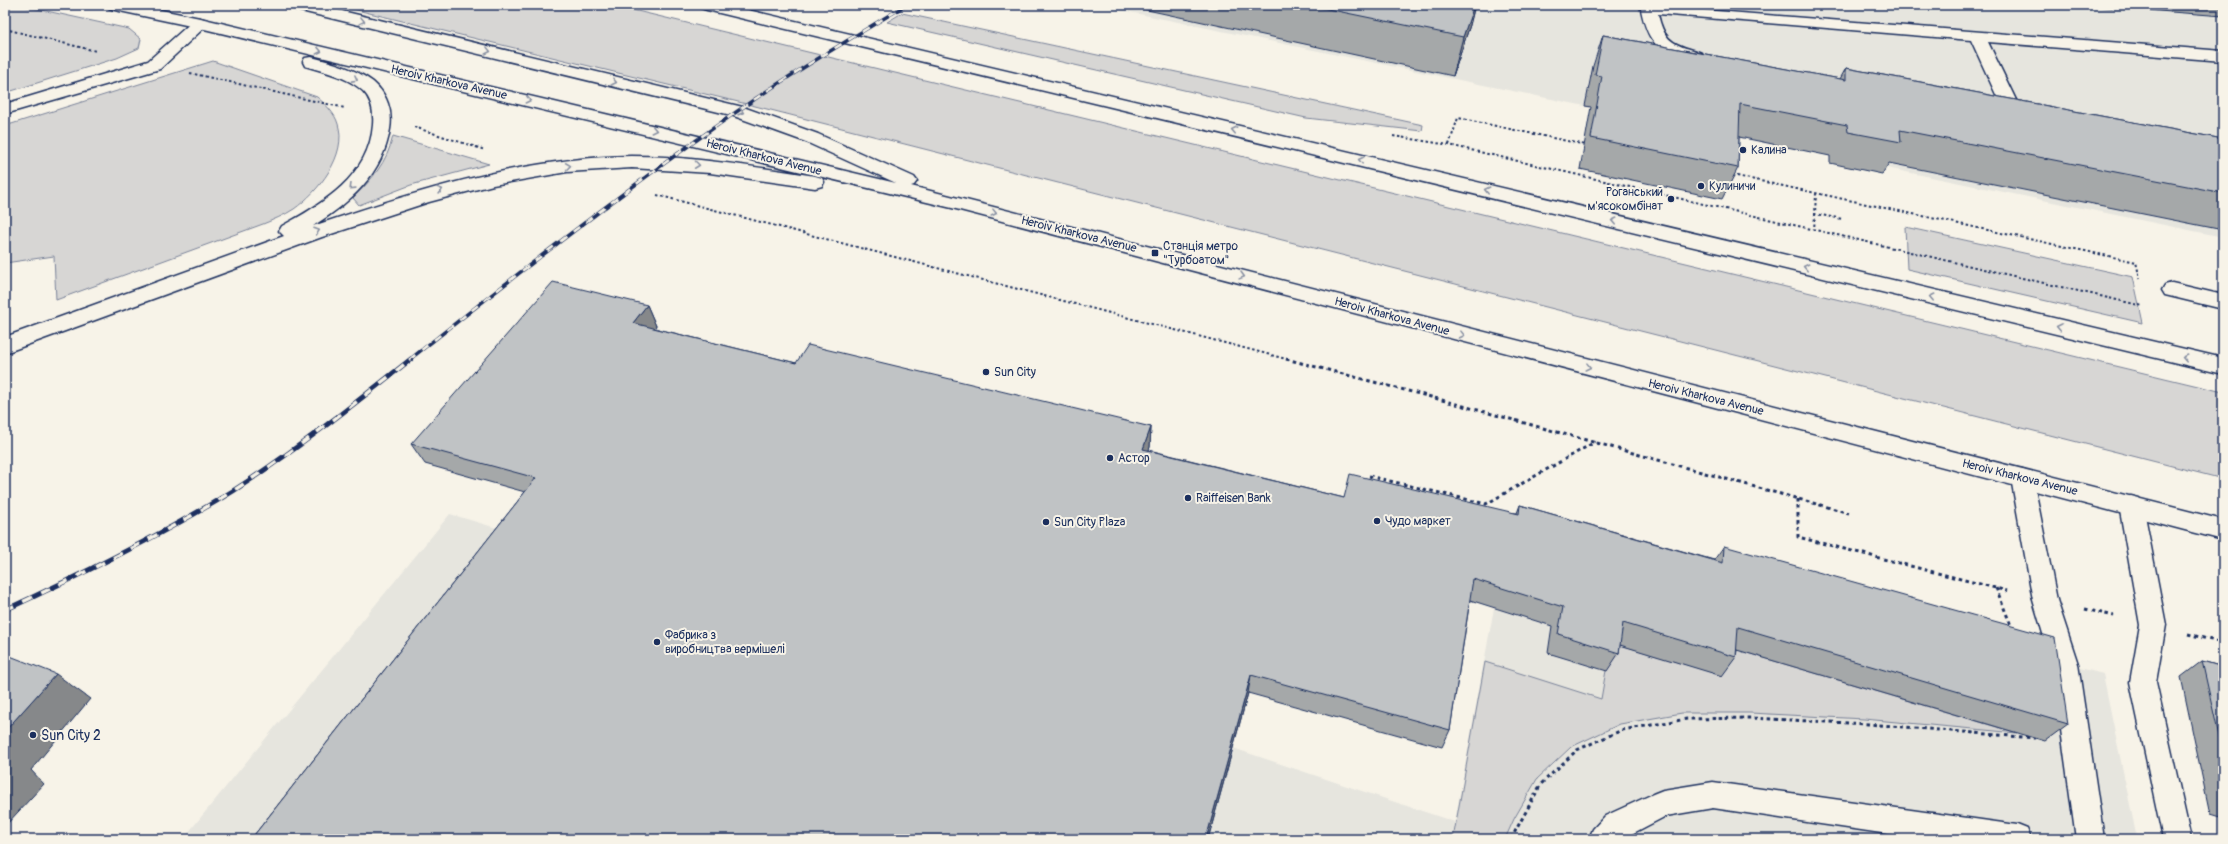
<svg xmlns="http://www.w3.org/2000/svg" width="2228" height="844" font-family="Pangolin,sans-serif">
<rect width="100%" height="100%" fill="#f7f3e8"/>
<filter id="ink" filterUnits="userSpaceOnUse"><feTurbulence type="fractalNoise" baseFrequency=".025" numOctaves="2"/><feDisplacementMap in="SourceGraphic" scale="8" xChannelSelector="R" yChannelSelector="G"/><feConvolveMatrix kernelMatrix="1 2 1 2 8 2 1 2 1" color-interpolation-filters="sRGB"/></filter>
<g filter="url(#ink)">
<path fill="#e6e5de" d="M1096,5H2223V237L1585,106Z
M450,514L1233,748L1455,822L1494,608L1552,626L1548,653L1611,642L1722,675L2017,733L2044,741L2065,664L2103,674L2137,839H183Z"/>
<path fill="#d7d6d4" stroke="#798299" d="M5,5H19L129,29L141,39L139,48L117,58L5,93Z
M336,5H612L2223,392V479L755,106Z
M902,13L1423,125L1422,131L1306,118L887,22Z
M213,61L317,97C325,104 335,113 338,124C348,155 318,192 294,209C285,215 273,220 263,224L56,300L54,256L5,263V126Z
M393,136L489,164L411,185L359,205L353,198C372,179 387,163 393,136Z
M1905,227L2133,277L2143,323L1907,269Z
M1611,642L1721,675L1724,646L2017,733L1864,719L1750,713H1682L1620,724L1571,747L1537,779L1514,819L1505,839H1453L1485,662L1601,699Z"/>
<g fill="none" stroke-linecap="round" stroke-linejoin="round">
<defs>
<path id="lane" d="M1640,5L2223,51V61L1988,42L2027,123L2024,127L2018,128L2012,127L2009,123L1971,40L1658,14C1663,37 1670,44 1693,50C1698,52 1703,52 1706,57L1704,61C1696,62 1690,60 1682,58C1651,49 1646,34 1640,5Z
M200,18L206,20L208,23L206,26L160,69L5,114V104L148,61L194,20Z
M2172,283L2223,295V309L2165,295L2162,290L2165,285Z
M2022,469L2030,472L2033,478L2057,600L2078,664L2104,839H2076L2052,664L2033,600L2011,478L2014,472Z
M2131,496L2139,498L2143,505L2166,625L2156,682L2191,839H2163L2130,682L2140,625L2119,505L2123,498Z
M1713,782L2017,825L2027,829L2031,839H1922L1713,808L1666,816L1622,839H1589L1593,829L1605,816L1653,794L1663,790Z"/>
<path id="primary" d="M107,5H137L200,18L896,183L806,142L731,115L297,10L291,8L289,5H317L743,107L818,134L914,177L917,181L914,185L911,186L2223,520V540L956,209L200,28L115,10L109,8Z
M699,5H727L2223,358V374L707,10L701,8Z
M311,57C332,62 356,69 373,82C387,94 393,111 390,129C383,174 350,203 313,226C416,191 521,158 631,156C693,156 754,167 815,176L822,178L824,182L822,186L815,188L710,173L632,168L567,172L493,185L429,202L322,237L5,353V337L284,236L279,231L282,226C323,204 369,176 373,125C374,112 372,100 363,91C348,77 325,72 305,66L303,62L305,58Z"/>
</defs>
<use href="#lane" stroke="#1b2f5e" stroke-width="3"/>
<use href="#primary" stroke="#1b2f5e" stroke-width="3"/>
<path stroke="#1b2f5e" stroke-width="2" stroke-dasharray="2.5 2.5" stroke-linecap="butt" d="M5,29L96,51
M190,73L345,108
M414,127L485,150
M1393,136L1449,145L2143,306
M1449,145L1458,118L1586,145
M1732,175L2136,262L2140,279
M1816,193L1815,214L1843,219
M657,195L1290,360
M1814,231L1815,214"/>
<path stroke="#1b2f5e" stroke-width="3" stroke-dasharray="3.5 3.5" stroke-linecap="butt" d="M1286,359L1431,397L1849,513
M1369,476L1486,504L1595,442
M1798,499V537L2007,591
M1996,588L2012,628
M2085,609L2114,616
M2188,634L2223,643
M1511,839L1541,784L1577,750L1622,730L1687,719L1751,718L1868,724L2034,738V736"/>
<use href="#lane" fill="#f7f3e8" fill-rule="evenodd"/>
<use href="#primary" fill="#f7f3e8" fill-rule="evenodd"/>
<defs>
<path id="rail-far1" d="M409,360C522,270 636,181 755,99C804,66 855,36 906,5"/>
<path id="rail" d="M5,610C83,574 160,536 233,491C295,451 353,405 411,359"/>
</defs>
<use href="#rail-far1" stroke="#1b2f5e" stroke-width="3.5"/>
<use href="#rail" stroke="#1b2f5e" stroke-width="5"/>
<use href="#rail-far1" stroke="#f7f3e8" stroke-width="2.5" stroke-dasharray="8" stroke-linecap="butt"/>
<use href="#rail" stroke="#f7f3e8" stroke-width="3.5" stroke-dasharray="10" stroke-linecap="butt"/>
</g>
<path fill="#a5a8a9" stroke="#1b2f5e" d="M1124,5H1475L1470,25L1453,76Z
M2081,5H2223V16Z
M1603,35L1840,79L1846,68L2223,139V230L1889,163L1882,174L1830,163V156L1739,137L1738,168L1722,199L1580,169L1591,107L1585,106L1593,66Z
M647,305L656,326L654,328L796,363L1151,427L1150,447L1149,450L1344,498L1517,513L1520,505L1714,560L1724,546L2068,724L2045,741L1737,650L1736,657L1722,676L1620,645L1619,653L1607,671L1548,653L1552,626L1470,600L1450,730L1442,747L1248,693L1208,839H251L525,492L425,464L411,444Z
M2202,661L2223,667V818L2210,814L2181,677Z"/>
<path fill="#86888a" stroke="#1b2f5e" d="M1474,5H1475L1470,25L1453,76L1463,37Z
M647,305L656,326L642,344L633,323Z
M1151,427L1150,447L1142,469L1143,449Z
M56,674L90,699L31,770L44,784L5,826V731Z
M1251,675L1248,693L1208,839H1206Z"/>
<path fill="#c0c3c5" stroke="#1b2f5e" d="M1308,5H1474L1463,37Z
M1603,35L1846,80V68L2223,139V193L1900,130L1901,142L1848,132L1847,125L1740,104L1738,168L1591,138L1602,76L1595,75Z
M553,282L647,305L633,323L796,363L808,345L1151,427L1143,449L1344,498L1350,474L1519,514L1520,505L1723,563L1724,546L2055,638L2068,724L1738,627L1736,657L1623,623L1619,653L1558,634L1563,607L1473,579L1450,730L1251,675L1206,839H251L536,478L411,444Z
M5,654L56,674L5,731Z
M2202,661L2223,667V754Z"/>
<defs><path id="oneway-chevron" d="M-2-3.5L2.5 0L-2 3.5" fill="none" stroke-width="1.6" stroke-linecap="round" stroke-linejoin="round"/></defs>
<g stroke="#8991a3">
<use href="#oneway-chevron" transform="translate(362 21) rotate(14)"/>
<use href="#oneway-chevron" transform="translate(319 51) rotate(13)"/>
<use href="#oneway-chevron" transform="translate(488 51) rotate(14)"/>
<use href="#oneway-chevron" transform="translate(355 79) rotate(28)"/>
<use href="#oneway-chevron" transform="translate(614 82) rotate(14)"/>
<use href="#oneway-chevron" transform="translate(528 100) rotate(13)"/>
<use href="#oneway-chevron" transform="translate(741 112) rotate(16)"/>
<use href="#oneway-chevron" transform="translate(654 130) rotate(13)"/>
<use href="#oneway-chevron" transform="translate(1234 130) rotate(-167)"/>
<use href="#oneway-chevron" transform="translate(1361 160) rotate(-167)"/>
<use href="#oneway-chevron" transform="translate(697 165) rotate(7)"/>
<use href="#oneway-chevron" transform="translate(568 166) rotate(-8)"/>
<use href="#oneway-chevron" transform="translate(352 187) rotate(136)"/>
<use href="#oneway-chevron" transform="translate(440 190) rotate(-16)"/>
<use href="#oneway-chevron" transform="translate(1487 190) rotate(-167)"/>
<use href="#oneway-chevron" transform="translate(994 213) rotate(14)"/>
<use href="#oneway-chevron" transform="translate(1614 221) rotate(-167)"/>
<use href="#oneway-chevron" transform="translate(317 231) rotate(-19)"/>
<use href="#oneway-chevron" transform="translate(1806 267) rotate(-167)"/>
<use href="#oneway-chevron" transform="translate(1242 276) rotate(15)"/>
<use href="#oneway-chevron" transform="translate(1932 297) rotate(-167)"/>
<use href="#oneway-chevron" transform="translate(2059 327) rotate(-167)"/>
<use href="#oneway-chevron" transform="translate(1462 335) rotate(14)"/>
<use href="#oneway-chevron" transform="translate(2185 358) rotate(-167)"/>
<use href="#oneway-chevron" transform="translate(1588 367) rotate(14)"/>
</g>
</g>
<g fill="#1b2f5e" stroke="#f7f3e8" stroke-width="1.5">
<circle cx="1743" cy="150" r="4"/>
<circle cx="1701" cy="186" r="4"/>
<circle cx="1671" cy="199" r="4"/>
<rect x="1151" y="249" width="8" height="8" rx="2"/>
<circle cx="986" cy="372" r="4"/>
<circle cx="1110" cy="458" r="4"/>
<circle cx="1188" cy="498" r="4"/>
<circle cx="1377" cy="521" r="4"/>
<circle cx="1046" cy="522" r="4"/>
<circle cx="657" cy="642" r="4"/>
<circle cx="33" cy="735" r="4"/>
</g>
<g text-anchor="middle" stroke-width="4" stroke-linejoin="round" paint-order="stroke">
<g font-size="12" fill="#1b2f5e" stroke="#f7f3e8">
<text transform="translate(449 82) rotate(13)" y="4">Heroiv Kharkova Avenue</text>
<text transform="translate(764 157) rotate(14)" y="4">Heroiv Kharkova Avenue</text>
<text transform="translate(1079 234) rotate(14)" y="4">Heroiv Kharkova Avenue</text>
<text transform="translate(1392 316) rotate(15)" y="4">Heroiv Kharkova Avenue</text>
<text transform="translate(1706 397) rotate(14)" y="4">Heroiv Kharkova Avenue</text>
<text transform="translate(2020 477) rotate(14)" y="4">Heroiv Kharkova Avenue</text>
</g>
<g font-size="12" fill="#1b2f5e" stroke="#f7f3e8" text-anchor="start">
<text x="1751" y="154">Калина</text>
<text x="1709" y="190">Кулиничи</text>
<text x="1663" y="196" text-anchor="end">Роганський<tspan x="1663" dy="14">м'ясокомбінат</tspan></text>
<text x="1163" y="250">Станція метро<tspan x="1163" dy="14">"Турбоатом"</tspan></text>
<text x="994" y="376">Sun City</text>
<text x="1118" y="462">Астор</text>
<text x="1196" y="502">Raiffeisen Bank</text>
<text x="1385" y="525">Чудо маркет</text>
<text x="1054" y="526">Sun City Plaza</text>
<text x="665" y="639">Фабрика з<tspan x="665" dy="14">виробництва вермішелі</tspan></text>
</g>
<g font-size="14" fill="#1b2f5e" stroke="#f7f3e8" text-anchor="start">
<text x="41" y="740">Sun City 2</text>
</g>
</g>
<rect width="2228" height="844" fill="none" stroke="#f7f3e8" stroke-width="20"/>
<rect x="10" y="10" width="2208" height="824" fill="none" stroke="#1b2f5e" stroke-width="1.5" filter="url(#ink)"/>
</svg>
